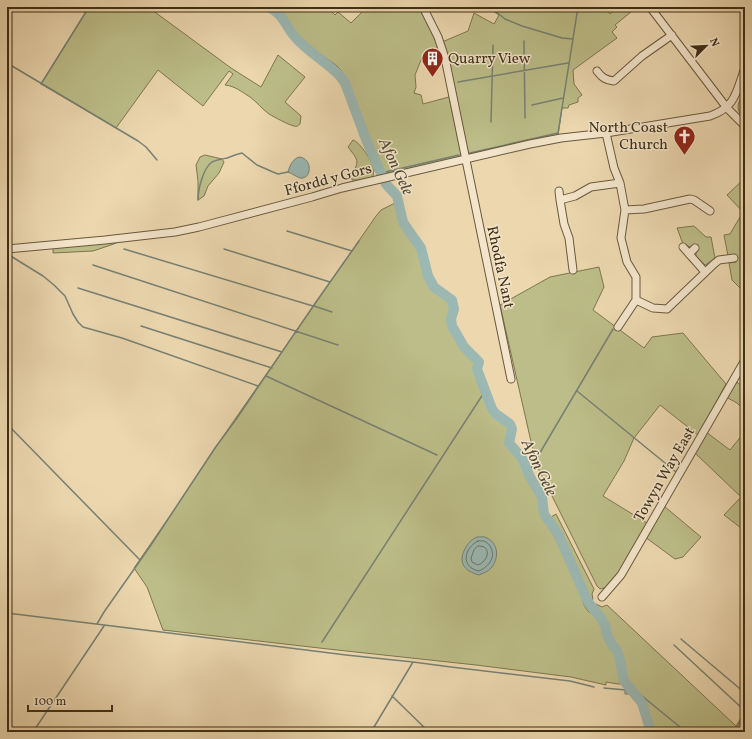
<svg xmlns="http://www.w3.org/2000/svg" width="752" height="739" font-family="Vollkorn,serif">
<rect width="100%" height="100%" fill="#ecd7af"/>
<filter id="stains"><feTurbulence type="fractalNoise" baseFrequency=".005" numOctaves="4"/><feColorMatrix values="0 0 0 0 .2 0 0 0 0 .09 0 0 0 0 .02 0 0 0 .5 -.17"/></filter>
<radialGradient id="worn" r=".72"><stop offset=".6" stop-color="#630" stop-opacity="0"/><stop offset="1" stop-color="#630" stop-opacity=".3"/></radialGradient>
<path fill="#bcbd88" stroke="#7d764f" d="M89,7H148L231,68L261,87L278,55L305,77L285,102L301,116L300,124C297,126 298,127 294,126C289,125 274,117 269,114C262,109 257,102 250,97C242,92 235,86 225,85L233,74L229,71L203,106L158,70L116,128L41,84Z
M277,7H317L320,9L322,7H327L335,15L338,12L351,23L367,7H421L440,49L427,53L421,60L415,75L416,87L414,93L421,95L423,104L449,97L461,153V157L384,174L363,125L343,73L337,66L308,45L296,33L277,8Z
M484,7H577V9L578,7H605L610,14L618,7H637L615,25L617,27L612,32L617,38L573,70L574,84L582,95L578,98V102L569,105L568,108H562L558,136L472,155L469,154L467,151L442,42L468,31L474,13L494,24L499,15L490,9Z
M745,89V120C733,107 739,103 745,89Z
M353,140C360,142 373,162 374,170C374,171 373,175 373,177L359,180H352L351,175C361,161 357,159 348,147Z
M205,155L222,159L224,162L219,173L208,186L204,196L198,200V181L196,165L200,157Z
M745,178V293L732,280L729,263L736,262L735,255L728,256L724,235L730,234L743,212L727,195Z
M397,202L402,224L419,248L426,275L432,288L450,301L452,308L449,325L451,331L462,348L475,362L476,370L488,406L492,412L496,417L509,425V430L507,442L520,458L529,480L539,497L543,515L557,534L580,589L584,605L588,611L597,617L601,621L603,626L607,639L615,651L617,658L618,670L622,684H618L606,682V685L571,677L476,665L328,649L163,630L147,587L134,568L174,510L215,448L376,216L381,210Z
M694,226L706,237H711L715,258L707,264L705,265L696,256V253L699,249L695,244L691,247L687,246L685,244H683L677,228Z
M121,241L111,245L93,251L53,253V248Z
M599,267L604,287L593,310L644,348L652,337L683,333L726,384L698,435L660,405L634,438L624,461L603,496L647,523L618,575L608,587L600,589L597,586L538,468L532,446L500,305L550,277Z
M737,382L745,389V411L737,403L726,397Z
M745,426V531L724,515L741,497L695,453L706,432L730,450L743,434L741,432Z
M664,506L701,537L683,557L675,559L645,537Z
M556,514L557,516L594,589L592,594L593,599L590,601L589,600L576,571L574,562L568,553L559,531L551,519V517Z
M596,604L602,607L607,605L736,726L745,711V721L739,732H653L641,697L625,680L624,677L620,655L613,644L609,635L605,621L593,606Z"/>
<path fill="#9bb8b3" stroke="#768174" d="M299,157C313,158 312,180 300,178C297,177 291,173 288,172C290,165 293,159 299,157Z
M477,537C480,537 484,536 487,538C499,544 499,559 491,568C488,572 483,573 479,575C464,571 457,562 466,547C469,542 472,539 477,537Z
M620,665L625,680L641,697L644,705L646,716L638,699L632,694H625V689L629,688L624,681Z"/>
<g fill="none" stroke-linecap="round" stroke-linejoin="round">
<path stroke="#6c7364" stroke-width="1" d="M478,541C479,541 484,541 484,541C487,542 490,545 491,548C496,558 488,567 479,571C460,567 464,548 478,541Z
M478,546C492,545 489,561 478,565L472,562L471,558L474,550Z"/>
<path stroke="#768174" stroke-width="1.5" d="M490,7L505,19L522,26L562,38L573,39
M524,41L525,118
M7,63L138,141L146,147L157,160
M458,82L568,63
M41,84L89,7
M532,105L563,98
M491,122L493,45
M470,153L558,133L578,7
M381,173L459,155
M198,200C198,190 203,168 212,162C216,160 222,159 227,158C232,156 237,154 242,153L257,165L273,172L278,174L288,172
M287,231L352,251
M124,249L313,306
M224,249L330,282
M9,255L43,276L54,285L65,296L73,314L78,322L83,327L122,338L258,386
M93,265L338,345
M78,288L282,352
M314,306L332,312
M141,326L272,368
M266,376L437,455
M577,391L676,472
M7,424L140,560
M528,473L613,329
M7,613L346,655L413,662L451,667L570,681L594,687
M97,624L104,612L151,545L215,448L237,418L316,302L359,241
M681,639L745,693
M322,642L485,391
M674,645L745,711
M604,688L626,690
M392,696L429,732
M642,696L686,732
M33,732L104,626
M371,732L413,662
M734,732L745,714"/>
<path stroke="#9bb8b3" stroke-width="10" d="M268,7C282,12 286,27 295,37C307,51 326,62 340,76L345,83L367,142L381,173L386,184L397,196L403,222L409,231L421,248L428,276L434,287L452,300L454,309L451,319L452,326L464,347L479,362L477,369L492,409L496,414L510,424L512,429L509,443L522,458L530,477L542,497L544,514L558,534L588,602L601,618L605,625L607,635L611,643L617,651L619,656L624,681L638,698L642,703L651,732"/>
<defs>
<path id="minor" d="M423,7L438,37L445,58L511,379
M650,7L727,108L745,126
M597,71C602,78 606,80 614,81L642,56L672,35
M606,133L614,168L620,183L625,210L621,238L627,262L636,277V300L618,327
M559,191L560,200
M625,210L644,209L690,199L694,200L710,211
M683,247L705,272
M7,249L105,240L175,232L199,227L312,197L342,188L530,144L561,138L606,133L710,116C736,107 736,92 745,68
M689,254L695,248
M573,270L569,238L564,224L560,200L575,196L591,187L620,183
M636,300L653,308L667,309L714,264L719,260L734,258
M602,597L621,575L745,360"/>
</defs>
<use href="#minor" stroke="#6a583c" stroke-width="9"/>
<use href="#minor" stroke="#f3e5cb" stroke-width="7"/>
</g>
<defs>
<symbol id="building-pin" viewBox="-11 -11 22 30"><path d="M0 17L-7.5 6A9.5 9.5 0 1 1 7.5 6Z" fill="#8f2418" stroke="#f3e5cb"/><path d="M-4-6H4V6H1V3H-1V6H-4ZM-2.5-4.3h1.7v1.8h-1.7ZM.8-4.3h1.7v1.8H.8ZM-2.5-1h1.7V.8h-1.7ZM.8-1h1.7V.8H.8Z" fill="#fff"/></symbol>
<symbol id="church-pin" viewBox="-11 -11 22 30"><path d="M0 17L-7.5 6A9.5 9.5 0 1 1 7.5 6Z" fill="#8f2418" stroke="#f3e5cb"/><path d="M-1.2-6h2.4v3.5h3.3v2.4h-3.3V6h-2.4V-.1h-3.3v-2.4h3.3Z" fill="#fff"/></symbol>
</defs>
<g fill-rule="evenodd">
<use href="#building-pin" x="420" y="46" width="25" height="34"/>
<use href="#church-pin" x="672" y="124" width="25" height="34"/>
</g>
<g text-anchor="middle" stroke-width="3" stroke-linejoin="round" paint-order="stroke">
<g font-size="15" fill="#3e2e16" stroke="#f3e5cb" text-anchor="start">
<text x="448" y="63">Quarry View</text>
<text x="668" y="132" text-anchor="end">North Coast<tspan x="668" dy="17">Church</tspan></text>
</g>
<g font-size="15" fill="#3e2e16" stroke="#f3e5cb">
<text transform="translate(328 179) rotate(-15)" y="5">Ffordd y Gors</text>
<text transform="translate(501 267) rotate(78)" y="5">Rhodfa Nant</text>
<text transform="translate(664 474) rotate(-60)" y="5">Towyn Way East</text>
</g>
<g font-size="16" font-style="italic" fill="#514a35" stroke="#f3e5cb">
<text transform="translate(397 166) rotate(65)" y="6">Afon Gele</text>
<text transform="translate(540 467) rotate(64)" y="6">Afon Gele</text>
</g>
</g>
<rect width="752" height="739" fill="none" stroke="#ecd7af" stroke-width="24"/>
<rect x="8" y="8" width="736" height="723" fill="none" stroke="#3e2e16" stroke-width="2"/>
<rect x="12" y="12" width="728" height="715" fill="none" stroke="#3e2e16"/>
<g transform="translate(706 46) rotate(66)" stroke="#f3e5cb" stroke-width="3" paint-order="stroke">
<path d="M0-3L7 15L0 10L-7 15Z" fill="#3e2e16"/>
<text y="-6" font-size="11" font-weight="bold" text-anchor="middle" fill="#3e2e16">N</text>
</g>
<path d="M28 705v6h84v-6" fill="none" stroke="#3e2e16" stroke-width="2"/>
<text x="34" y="705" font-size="12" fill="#3e2e16" stroke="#f3e5cb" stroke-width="3" paint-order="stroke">100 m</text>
<rect width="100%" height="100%" filter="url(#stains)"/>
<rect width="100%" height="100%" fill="url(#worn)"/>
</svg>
